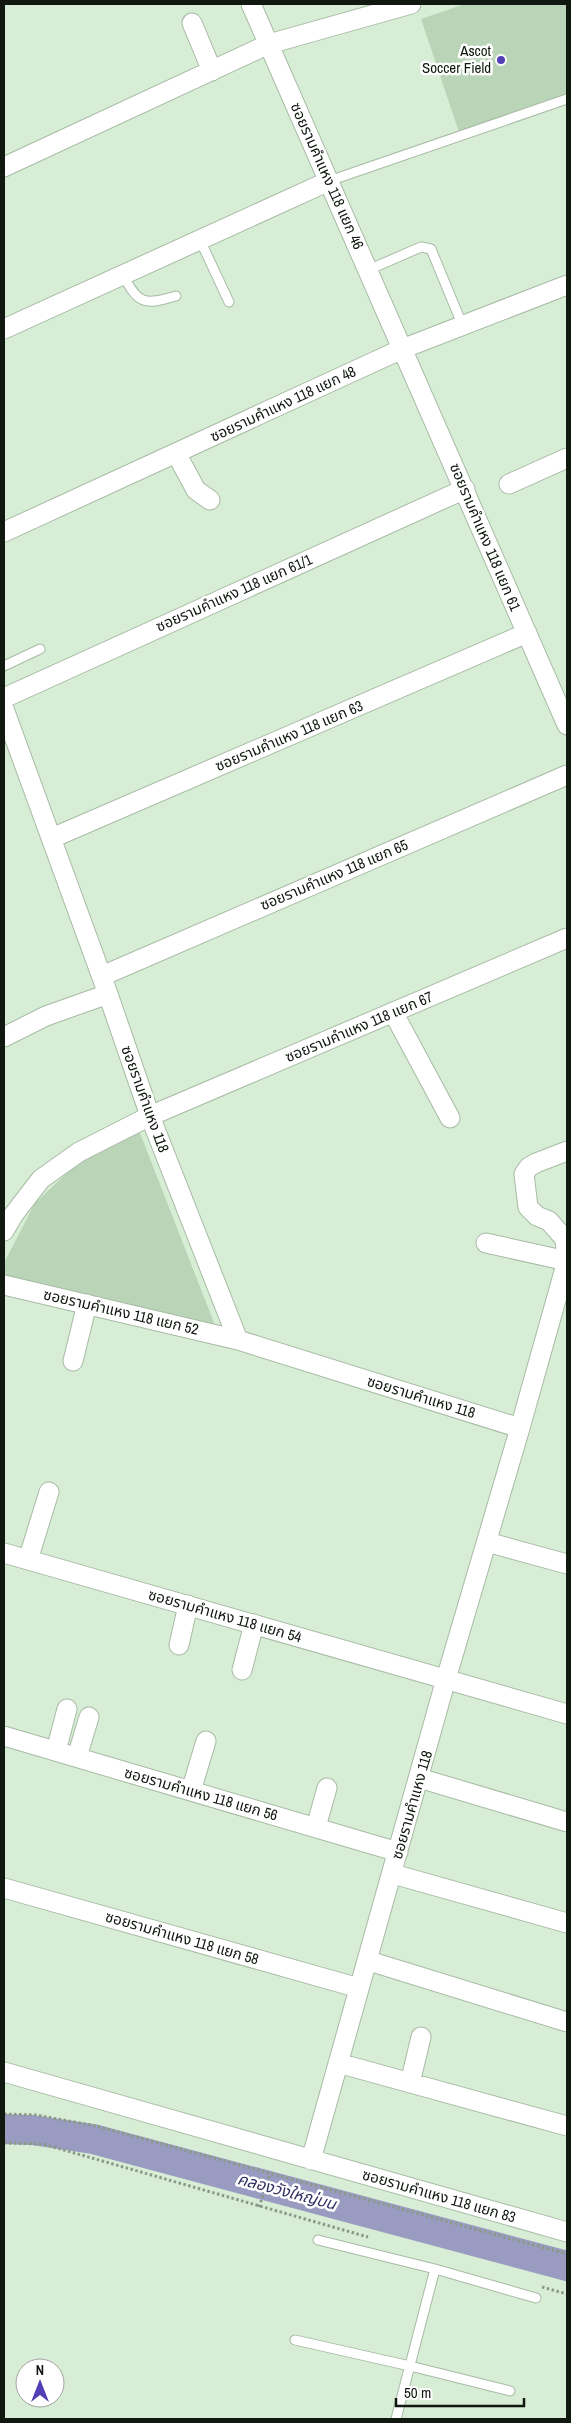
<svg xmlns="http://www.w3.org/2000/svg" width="571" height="2423" font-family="'Archivo Narrow','Noto Sans Thai',sans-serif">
<rect width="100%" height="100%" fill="#d8edd5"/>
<path fill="#b9d4b6" d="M465,4H567V100L460,135L421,19Z
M140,1133L216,1328L4,1277V1263L35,1203L68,1172L110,1144Z"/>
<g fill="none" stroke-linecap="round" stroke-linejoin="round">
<path stroke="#9a9bc1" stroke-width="30" d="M4,2129L32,2130L93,2139L567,2266"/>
<defs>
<path id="service" d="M329,181L567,99
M200,240L229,302
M368,270L421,247L431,249L462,324
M123,275C139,305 144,305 176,296
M4,666L40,649
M318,2240L435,2269L536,2298
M295,2340L410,2366L510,2391
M396,2419L435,2269"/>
<path id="minor" d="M251,4L567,725
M192,23L212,71
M4,167L269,44L411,4
M4,329L329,181
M176,453L196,490L210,500
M509,484L567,458
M4,532L402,349L567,285
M4,698L465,489
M4,709L108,994L150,1116L238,1340L520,1428L446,1679L311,2160
M52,838L527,633
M102,976L567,775
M393,1012L450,1118
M4,1037L46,1016L108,994
M4,1231L14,1214L41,1179L79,1152L150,1116L567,938
M486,1243L567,1261
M4,1285L238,1340
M73,1361L87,1304
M520,1428L567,1261L565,1239L549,1221L537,1216L528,1207L524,1174L529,1167L536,1163L567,1151
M487,1542L567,1564
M4,1553L567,1714
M28,1560L49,1492
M179,1645L188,1605
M242,1670L254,1624
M4,1736L398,1852
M56,1751L67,1709
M77,1757L89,1717
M419,1778L567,1822
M191,1791L206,1741
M316,1827L327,1788
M393,1874L567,1923
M4,1888L359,1988
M369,1961L567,2022
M338,2063L567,2126
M4,2072L567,2232
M410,2083L421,2037"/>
</defs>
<use href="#service" stroke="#a7bba5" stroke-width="11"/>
<use href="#minor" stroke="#a7bba5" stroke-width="21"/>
<path stroke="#8b9a88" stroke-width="3" stroke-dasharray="2.5 2.5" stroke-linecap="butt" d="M4,2114L36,2115L96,2126L567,2254
M4,2143L43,2144L368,2237
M259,2207L270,2174
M542,2287L567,2294"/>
<use href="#service" stroke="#fff" stroke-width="9"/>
<use href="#minor" stroke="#fff" stroke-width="19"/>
</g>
<circle fill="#523eb5" stroke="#fff" stroke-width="2" cx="501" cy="60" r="5"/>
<g text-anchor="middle" stroke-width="5" stroke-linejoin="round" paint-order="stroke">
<g font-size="15" fill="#111810" stroke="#fff" text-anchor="end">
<text x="491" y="56">Ascot<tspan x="491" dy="17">Soccer Field</tspan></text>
</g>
<g font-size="15" fill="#111810" stroke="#fff">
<text transform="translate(327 176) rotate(66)" y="5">ซอยรามคำแหง 118 แยก 46</text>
<text transform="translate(283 404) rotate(-25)" y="5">ซอยรามคำแหง 118 แยก 48</text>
<text transform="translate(485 537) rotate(67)" y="5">ซอยรามคำแหง 118 แยก 61</text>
<text transform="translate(234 593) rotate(-24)" y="5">ซอยรามคำแหง 118 แยก 61/1</text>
<text transform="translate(289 736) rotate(-23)" y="5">ซอยรามคำแหง 118 แยก 63</text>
<text transform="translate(334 875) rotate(-23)" y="5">ซอยรามคำแหง 118 แยก 65</text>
<text transform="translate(359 1027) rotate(-23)" y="5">ซอยรามคำแหง 118 แยก 67</text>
<text transform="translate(145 1099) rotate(70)" y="5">ซอยรามคำแหง 118</text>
<text transform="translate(121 1312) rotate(13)" y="5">ซอยรามคำแหง 118 แยก 52</text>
<text transform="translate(421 1397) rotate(17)" y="5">ซอยรามคำแหง 118</text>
<text transform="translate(225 1616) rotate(16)" y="5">ซอยรามคำแหง 118 แยก 54</text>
<text transform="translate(201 1794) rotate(16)" y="5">ซอยรามคำแหง 118 แยก 56</text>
<text transform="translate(412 1805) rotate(-74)" y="5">ซอยรามคำแหง 118</text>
<text transform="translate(182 1938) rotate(16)" y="5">ซอยรามคำแหง 118 แยก 58</text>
<text transform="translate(439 2196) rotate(16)" y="5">ซอยรามคำแหง 118 แยก 83</text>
</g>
<g font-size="16" font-style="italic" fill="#333062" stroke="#fff">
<text transform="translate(287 2191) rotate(15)" y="6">คลองวังใหญ่บน</text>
</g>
</g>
<rect width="571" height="2423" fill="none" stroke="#111810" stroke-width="10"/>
<g transform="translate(40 2383)"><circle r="24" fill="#ffffff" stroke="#a0a39f"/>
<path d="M0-4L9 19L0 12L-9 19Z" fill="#523eb5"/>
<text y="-8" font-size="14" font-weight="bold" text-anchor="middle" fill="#111810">N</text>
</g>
<path d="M396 2398v8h128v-8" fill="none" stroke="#111810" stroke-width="2.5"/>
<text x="404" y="2398" font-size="15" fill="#111810" stroke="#ffffff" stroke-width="4" paint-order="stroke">50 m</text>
</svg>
